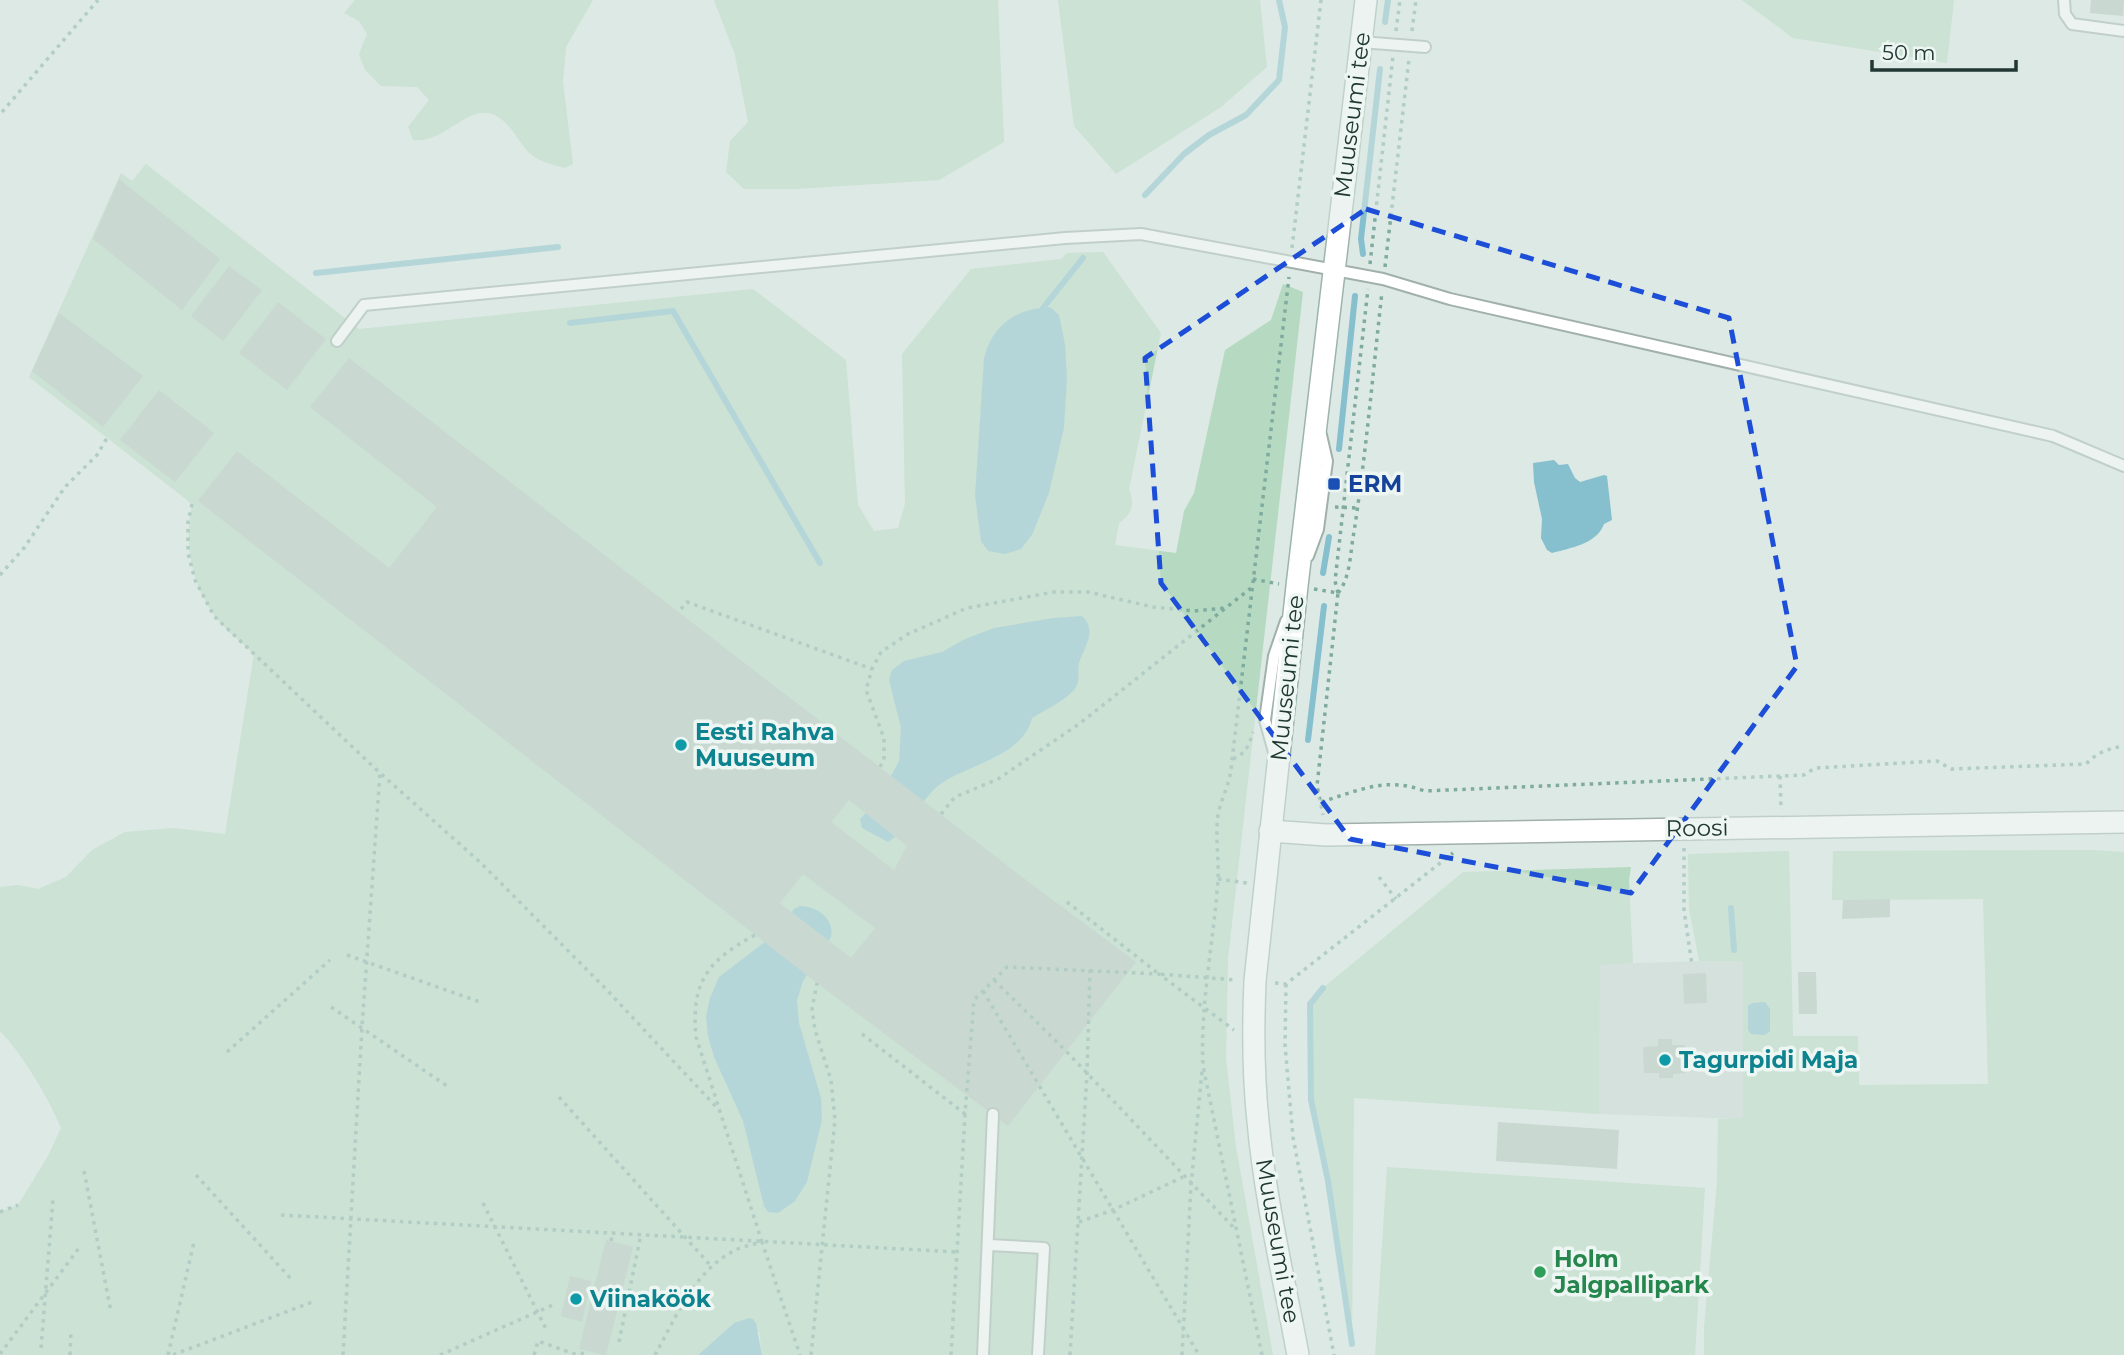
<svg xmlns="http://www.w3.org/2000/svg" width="2124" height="1355" font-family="Montserrat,sans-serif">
<rect width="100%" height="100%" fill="#dde9e4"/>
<path fill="#ccd8d3" d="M1743,960V1119L1599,1114L1600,964Z"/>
<path fill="#b6d9c1" d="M355,0H593L566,47L563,82L573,164L564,168C555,165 541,162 533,156C518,145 512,121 492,114C467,105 443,144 413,140L408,127L429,100L417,87L381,86L365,70L359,54L367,34L359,21L344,13Z
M714,0H998L1004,142L939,180L795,189H744L726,172L730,141L748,122L735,55Z
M1058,0H1260L1267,67L1221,107L1116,174L1074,126Z
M1742,0H1954L1947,63L1793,38Z
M146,164L359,329L753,289L846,360L858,505L874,531L898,528L905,504L902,354L971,269L1061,259L1067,253L1103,252L1161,333L1129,489C1135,504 1132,514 1119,523L1115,545L1176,553L1184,511L1194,493L1225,350L1271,320L1283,284L1303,292L1228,959L1226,1058L1236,1147L1273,1355H762L759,1332L734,1323L698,1355H0V1212L18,1205L48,1156L61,1128C49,1099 22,1053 0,1031V887L18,885L38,889L66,877L92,850L125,832L174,828L225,834L254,654C241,642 224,629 214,615C190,581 184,544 192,504L29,377L121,173L132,181Z
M2091,850L2124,852V1355H1704V1327L1717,1182L1718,1119L1743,1118V961H1699L1689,909L1688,854L1789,851L1793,1036H1858L1859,1085L1988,1084L1983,899L1832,900L1833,851Z
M1631,867L1629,880L1633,963L1600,965L1599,1114L1354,1098L1352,1344L1328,1181L1311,1100L1310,1004L1323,988L1463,872Z
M1387,1167L1705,1188L1695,1355H1375Z"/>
<path fill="#86bfcd" d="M1050,307L1059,315L1065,344L1067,379L1064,428L1049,493L1032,535L1021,549L1005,554L988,551L981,541L975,496L984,358C993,324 1016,309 1050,307Z
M1554,460L1559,465L1568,464L1575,478L1580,482L1604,475L1607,476L1612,520L1604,524C1597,544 1570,548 1552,553L1547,550L1541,538L1542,519L1534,482L1533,463Z
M1082,616C1098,631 1084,647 1079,663C1077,673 1081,682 1074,690C1063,702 1045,710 1032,718C1023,756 970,764 942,783C920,798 911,829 888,842L862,828L860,819L878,800L899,761L901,728L889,680L892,670L904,661L942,652L965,639L994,628L1053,618Z
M800,906C817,906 835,919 831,937L803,981L797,1000L799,1023L821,1098L822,1120L807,1182L795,1201L778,1213L768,1212L764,1206L743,1121L714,1057L708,1036L706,1016L710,998L719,977L779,931L794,909Z
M1765,1002L1770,1009V1031L1765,1035L1751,1034L1748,1030V1006L1752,1003Z
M749,1318L753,1319L756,1323L762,1355H698L734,1323Z"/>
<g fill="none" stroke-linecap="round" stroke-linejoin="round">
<path stroke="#86bfcd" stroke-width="6" d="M1385,22L1388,0
M1145,195L1184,154L1209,135L1246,115L1279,80L1285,27L1279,0
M1363,254L1361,239L1380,69
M316,273L558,247
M1043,308L1083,258
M570,323L673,311L820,563
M1339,449L1355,296
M1323,573L1329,537
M1308,740L1324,606
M1731,908L1734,950
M1323,988L1310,1004L1311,1100L1328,1181L1352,1344"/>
</g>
<path fill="#b3c3bd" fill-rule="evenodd" d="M2091,0H2124L2123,16L2090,13Z
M119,179L220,259L182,310L93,239Z
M229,266L262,290L223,341L191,316Z
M278,302L326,339L287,390L239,353Z
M59,313L143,376L103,427L32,371Z
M349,358L1030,883L1136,962L1008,1126L817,983L198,501L237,451L389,568L437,507L310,407ZM849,800L907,846L894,870L831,822ZM803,874L875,928L851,958L780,903Z
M159,390L214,433L175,482L120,440Z
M1890,899V917L1842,919L1843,900Z
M1798,972H1816L1817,1014H1799Z
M1706,973L1707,1003L1684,1004L1683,974Z
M1658,1039H1672V1045H1685L1686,1073L1673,1074V1078H1659V1073H1644L1643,1047L1658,1046Z
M1498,1122L1619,1130L1617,1169L1496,1161Z
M606,1240L633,1247L606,1355H604L579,1349Z
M570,1276L591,1281L582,1322L561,1316Z"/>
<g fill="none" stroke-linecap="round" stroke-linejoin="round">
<defs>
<path id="lane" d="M2064,0L2065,14L2072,24L2124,31
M1361,42L1425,47
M337,341L364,305L1065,238L1141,234L1383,279L1450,299L2053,436L2124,466
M1308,556L1318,529L1327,461L1321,435
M1274,752L1265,720L1274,656L1286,621
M989,1245L1044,1248L1038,1355
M983,1355L993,1114"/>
<path id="street" d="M1270,831L1326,835L2124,822"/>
<path id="secondary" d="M1298,1355C1284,1278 1265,1200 1258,1121C1253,1074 1253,1028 1255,981L1297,586L1366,0"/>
</defs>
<use href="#lane" stroke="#a1b0ab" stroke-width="14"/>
<use href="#street" stroke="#a1b0ab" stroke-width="24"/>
<use href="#secondary" stroke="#9db4ac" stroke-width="24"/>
<path stroke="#7fab9f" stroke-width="3.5" stroke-dasharray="3.5 5" stroke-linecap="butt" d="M1396,31L1400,0
M1412,31L1416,0
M2,112L98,0
M1292,248L1321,0
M1370,264L1393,56
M1385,267L1409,59
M192,504L188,522V553L195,580L214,616L380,773L481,863L606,989L720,1111
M1335,507L1357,508
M0,575L24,548L65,487L97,455L107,438
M1253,579L1279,584
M1314,589L1338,593L1317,786L1323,815
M1338,593C1351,577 1350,552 1354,532C1366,453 1373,372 1382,292
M1338,593L1335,581L1368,289
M681,609L687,602L872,669
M1233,759C1246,753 1249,746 1253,732
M880,767L884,760V738L866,690L872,669L881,652L908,634L967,608L1054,592H1088L1153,607L1194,611L1226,608
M1780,776L1781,809
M1321,802C1357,791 1387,776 1424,791L1804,775L1815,768L1937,761L1951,769L2086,764C2098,752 2107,749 2124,746
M941,814L955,797L998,779L1079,724L1251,588
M1684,848V910L1692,965
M1379,877L1396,899
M1218,879L1247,883
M1067,902L1159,974L1236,980
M755,935C707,961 691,982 696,1037L762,1242
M347,955L480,1002
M994,980L1066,1051L1236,1230
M1275,983L1286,984L1453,853
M1286,984L1285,1045L1293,1137L1334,1355
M983,991L1199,1355
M331,1007L447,1086
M862,1034L965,1114L974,1000L1007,967L1159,974L1234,1030
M227,1052L330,960
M559,1097L711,1266
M84,1171L111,1312
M196,1175L292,1280
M483,1203L546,1329
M0,1212L18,1205
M281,1215L957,1252
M1079,1222L1113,1210L1183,1177
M611,1241L613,1232
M619,1342L641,1234
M41,1348L53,1200
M0,1354L79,1248
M70,1355L71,1331
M168,1355L194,1242
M173,1355L312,1302
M343,1355L362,1027L380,773
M440,1355L555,1304
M534,1355L538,1341L577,1355
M582,1355L583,1350
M655,1355C675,1319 693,1274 730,1253C739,1247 751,1245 762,1242L800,1355
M811,1355L835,1120L831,1080L815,1030L812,1009L817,983
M951,1355L965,1114
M1070,1355L1087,1073L1090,970
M1182,1355L1191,1185L1202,1071
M1262,1355L1203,1066C1200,1003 1214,941 1218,879C1219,858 1215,837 1218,815C1221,799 1229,786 1231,769L1289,277"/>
<use href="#lane" stroke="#fff" stroke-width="10"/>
<use href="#street" stroke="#fff" stroke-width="21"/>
<use href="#secondary" stroke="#fff" stroke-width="21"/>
</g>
<path d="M0 0H2124V1355H0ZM1366,209L1729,318L1797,666L1631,893L1350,839L1161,583L1145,358Z" fill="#dde9e4" fill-opacity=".55" fill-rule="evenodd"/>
<path fill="none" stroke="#1d4ed8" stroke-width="5" stroke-dasharray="14 9" stroke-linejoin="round" d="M1366,209L1729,318L1797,666L1631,893L1350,839L1161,583L1145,358Z"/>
<rect fill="#1a4fb4" stroke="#edf6f2" stroke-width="2.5" x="1327" y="477" width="14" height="14" rx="3.5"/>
<g fill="#0f9aa8" stroke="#edf6f2" stroke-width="2.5">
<circle cx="681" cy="745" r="7"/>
<circle cx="1665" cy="1060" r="7"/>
<circle cx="576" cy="1299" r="7"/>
</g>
<circle fill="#2e9e5b" stroke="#edf6f2" stroke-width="2.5" cx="1540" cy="1272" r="7"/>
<g text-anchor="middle" stroke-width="7" stroke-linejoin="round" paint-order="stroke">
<g font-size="23" fill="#203732" stroke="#edf6f2">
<text transform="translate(1352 115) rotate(-83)" y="8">Muuseumi tee</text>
<text transform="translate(1287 678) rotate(-84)" y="8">Muuseumi tee</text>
<text transform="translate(1697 828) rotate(-1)" y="8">Roosi</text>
<text transform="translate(1278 1241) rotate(80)" y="8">Muuseumi tee</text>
</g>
<g font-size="23" font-weight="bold" fill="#164399" stroke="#edf6f2" text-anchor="start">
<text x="1348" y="492">ERM</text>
</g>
<g font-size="23" font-weight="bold" fill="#0d838f" stroke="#edf6f2" text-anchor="start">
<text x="695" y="740">Eesti Rahva<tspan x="695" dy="26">Muuseum</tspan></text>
<text x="1679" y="1068">Tagurpidi Maja</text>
<text x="590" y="1307">Viinaköök</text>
</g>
<g font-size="23" font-weight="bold" fill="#27864d" stroke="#edf6f2" text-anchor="start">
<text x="1554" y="1267">Holm<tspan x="1554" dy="26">Jalgpallipark</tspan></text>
</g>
</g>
<path d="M1872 60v10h144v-10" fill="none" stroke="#203732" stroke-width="3.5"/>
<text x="1882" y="60" font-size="21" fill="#203732" stroke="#edf6f2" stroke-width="5" paint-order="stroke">50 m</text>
</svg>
